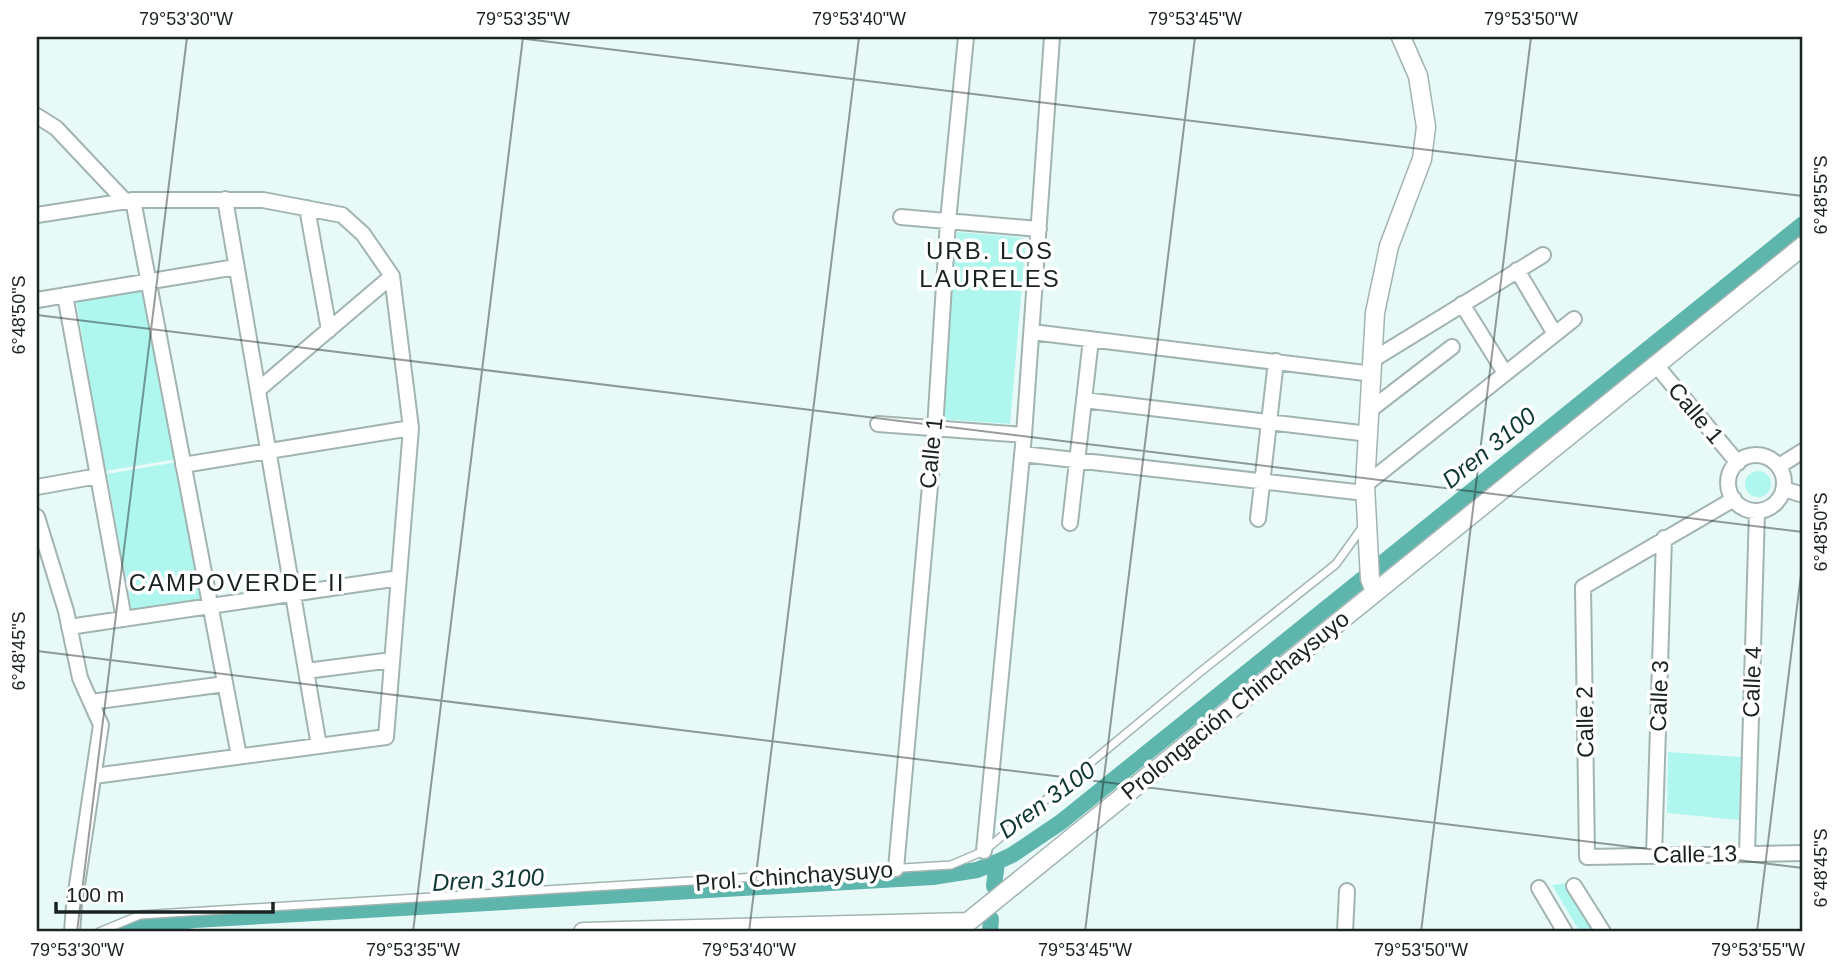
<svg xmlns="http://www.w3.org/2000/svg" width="1840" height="969" font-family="Helvetica,sans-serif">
<rect width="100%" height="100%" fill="#e7faf8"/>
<path fill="#aff6ee" d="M957,232L1026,238L1010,424L941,419Z
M145,289L177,459L105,471L76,300Z
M177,462L204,602L132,612L107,474Z
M1745 484a13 13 0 1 1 26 0a13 13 0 1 1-26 0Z
M1668,752L1741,757L1739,820L1667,813Z
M1567,883L1595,927L1594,932H1580L1552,885Z"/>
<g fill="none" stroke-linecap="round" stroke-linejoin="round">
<path stroke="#5eb5ac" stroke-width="16" d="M994,886L997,862
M127,932L135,928L194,920L933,877L977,870L997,862L1012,855L1061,822L1803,224
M990,932L991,919"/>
<defs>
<path id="service" d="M99,932L140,915L951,865L984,851L1199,673L1336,564L1364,525"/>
<path id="minor" d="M37,116L56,128L125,201
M225,199L319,746
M133,200L239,756
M307,208L329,330
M37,215L133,200H263L342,215L363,234L392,276L411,428L386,737L94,776
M901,217L1039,229
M1517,270L1555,334
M65,295L124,619
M37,300L236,267
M1462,304L1505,373
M1032,332L1373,374
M1374,359L1543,255
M1655,364L1738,463
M258,390L392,276
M1084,400L1369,434
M1370,410L1452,347
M878,424L1024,435
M1022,454L1365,493
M1728 483a28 28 0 1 1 56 0a28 28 0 1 1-56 0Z
M183,465L411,428
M1779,466L1803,451
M1365,485L1574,319
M37,487L98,476
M1784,489L1803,495
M1734,499L1583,587L1587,857L1803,853
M37,517L66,611L80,678L101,725L74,905L72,932
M1258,519L1276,361
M1070,523L1091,339
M69,627L399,578
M306,671L392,660
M91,702L225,684
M984,851L1024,435L1052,37
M1747,853L1757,511
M1654,855L1664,538
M896,869L935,429L948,221L966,37
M1574,886L1603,932
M1539,888L1565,932
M1345,932L1347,891"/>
<path id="tertiary" d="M1375,591L1370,579L1365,485L1375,313L1389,246L1422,159L1426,127L1418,76L1401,37
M583,932L968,922L1803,246"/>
</defs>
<use href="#service" stroke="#a2b4b2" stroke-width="10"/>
<use href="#minor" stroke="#a2b4b2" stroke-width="18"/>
<use href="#tertiary" stroke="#a2b4b2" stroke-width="21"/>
<use href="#service" stroke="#fff" stroke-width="7"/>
<use href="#minor" stroke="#fff" stroke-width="14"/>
<use href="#tertiary" stroke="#fff" stroke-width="18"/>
</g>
<path fill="none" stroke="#1b2322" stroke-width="2" stroke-opacity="0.45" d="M510,37L1803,196M37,315L1803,532M37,651L1803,868M77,932L187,37M413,932L523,37M749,932L859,37M1085,932L1195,37M1421,932L1531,37M1757,932L1803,558"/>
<g text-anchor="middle" stroke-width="7" stroke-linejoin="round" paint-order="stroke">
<g font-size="23" fill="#1b2322" stroke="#fff">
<text transform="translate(1696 413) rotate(50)" y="8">Calle 1</text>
<text transform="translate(931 453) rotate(-84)" y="8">Calle 1</text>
<text transform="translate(1752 682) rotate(-88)" y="8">Calle 4</text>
<text transform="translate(1659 696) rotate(-88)" y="8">Calle 3</text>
<text transform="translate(1235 705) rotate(-39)" y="8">Prolongación Chinchaysuyo</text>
<text transform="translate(1585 722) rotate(-91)" y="8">Calle 2</text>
<text transform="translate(1695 854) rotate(-1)" y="8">Calle 13</text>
<text transform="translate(794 876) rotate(-4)" y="8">Prol. Chinchaysuyo</text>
</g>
<g font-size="24" letter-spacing="2" fill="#1b2322" stroke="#fff">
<text x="990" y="259">URB. LOS<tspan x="990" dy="28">LAURELES</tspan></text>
<text x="237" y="591">CAMPOVERDE II</text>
</g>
<g font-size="24" font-style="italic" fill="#0c3733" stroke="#fff">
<text transform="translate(1489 448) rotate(-39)" y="8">Dren 3100</text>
<text transform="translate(1047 800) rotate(-36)" y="8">Dren 3100</text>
<text transform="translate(488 880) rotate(-3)" y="8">Dren 3100</text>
</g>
</g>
<rect width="1840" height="969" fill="none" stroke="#ffffff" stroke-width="77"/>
<path d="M56 902v10h217v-10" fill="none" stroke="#1b2322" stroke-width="3.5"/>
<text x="66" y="902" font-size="21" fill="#1b2322" stroke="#ffffff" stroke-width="5" paint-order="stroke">100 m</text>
<rect x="38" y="38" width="1763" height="892" fill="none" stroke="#1b2322" stroke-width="2.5"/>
<g font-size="18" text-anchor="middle" fill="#1b2322">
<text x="186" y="25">79°53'30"W</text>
<text x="523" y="25">79°53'35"W</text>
<text x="859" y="25">79°53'40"W</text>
<text x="1195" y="25">79°53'45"W</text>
<text x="1531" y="25">79°53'50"W</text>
<text transform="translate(1821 195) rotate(-90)" y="6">6°48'55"S</text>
<text transform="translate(19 315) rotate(-90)" y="6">6°48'50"S</text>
<text transform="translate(1821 532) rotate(-90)" y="6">6°48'50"S</text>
<text transform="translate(19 651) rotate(-90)" y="6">6°48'45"S</text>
<text transform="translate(1821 868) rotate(-90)" y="6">6°48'45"S</text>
<text x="77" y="956">79°53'30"W</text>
<text x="413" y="956">79°53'35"W</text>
<text x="749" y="956">79°53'40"W</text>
<text x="1085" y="956">79°53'45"W</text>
<text x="1421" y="956">79°53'50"W</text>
<text x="1758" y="956">79°53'55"W</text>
</g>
</svg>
